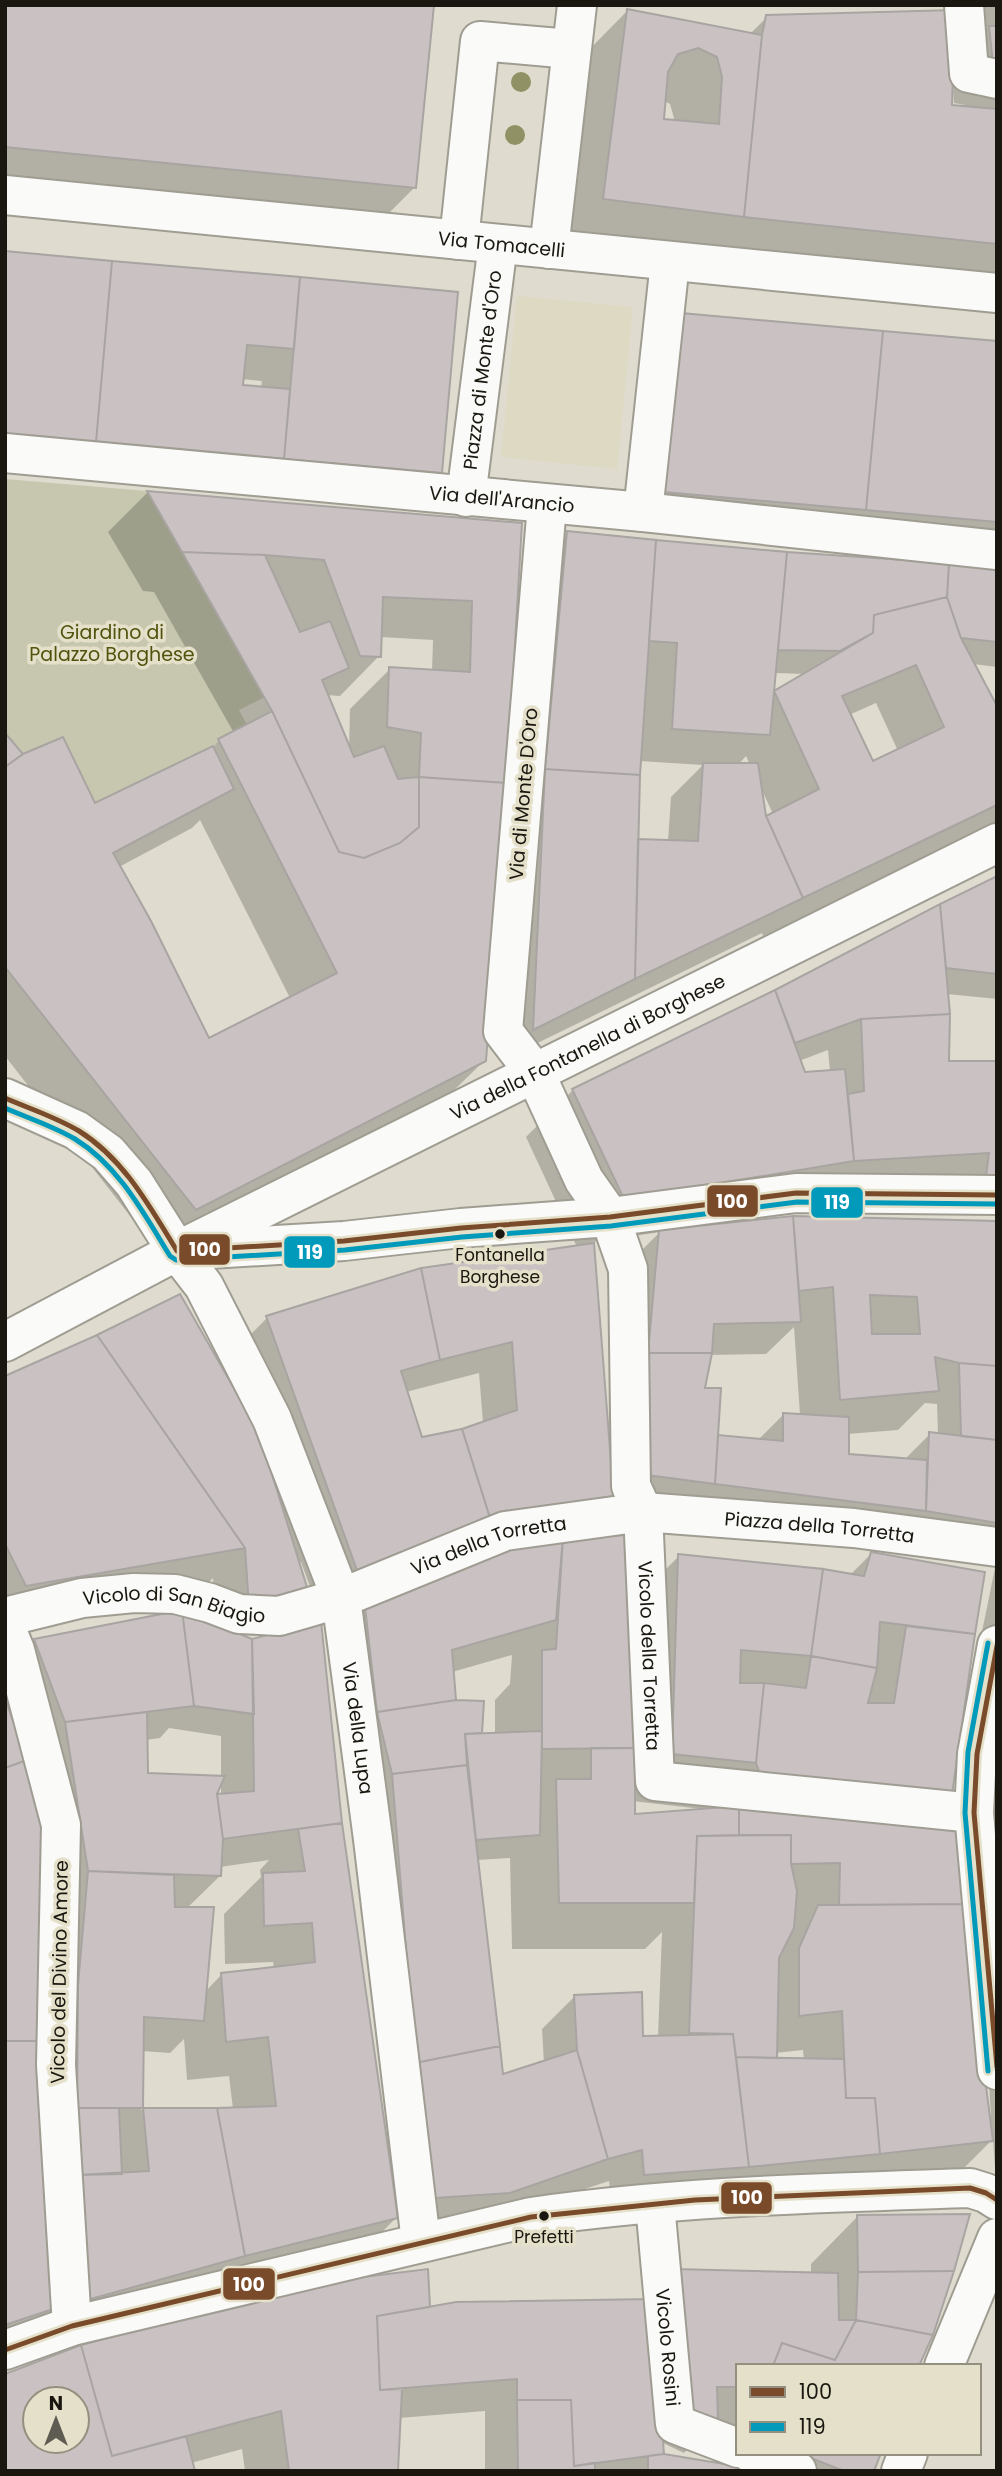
<svg xmlns="http://www.w3.org/2000/svg" width="1002" height="2476" font-family="Poppins,sans-serif">
<rect width="100%" height="100%" fill="#dfdccf"/>
<path fill="#ded9c2" d="M517,296L633,307L617,469L501,457Z"/>
<path fill="#c6c7ae" d="M5,479L147,491L265,697L239,710L247,725L213,746L95,803L23,754L5,733Z"/>
<path fill="#0003" fill-rule="evenodd" d="M5,5L414,188L367,235L5,199Z
M973,5H997V295L556,246L580,59L627,11L750,34L767,17L953,12ZM950,90H953L954,103L965,105L964,108L950,106ZM664,101L670,104L675,122L662,121Z
M5,253L456,293L440,472L407,505L5,469ZM242,379L262,381L261,388L241,387Z
M997,343V556L825,549L626,531L642,354Z
M147,493L521,525L484,1061L444,1100L156,1249L5,1056V736L23,757L94,805L211,749L219,741L234,733L154,592L143,591L108,532ZM380,637L433,640L432,671L390,669L350,709L349,750L326,695L340,696L379,656ZM200,820L290,998L208,1041L119,867L192,828Z
M568,533L787,554L997,570V667L973,664L997,710V822L992,827L763,936L762,933L501,1061L513,803L535,566ZM774,673L807,674L772,695ZM876,703L898,751L872,764L849,715ZM746,756L750,765H738ZM639,761L703,765L671,797L668,841H637ZM761,788L773,814L764,818Z
M997,878V999L947,994V1063H997V1208L957,1185L705,1224V1227L793,1218L997,1222V1532L625,1498L627,1265L660,1232L593,1242L612,1501L579,1533L632,1603L679,1556L850,1575L871,1554L983,1573L962,1715H965L997,1558V2198L993,2139L952,2180L612,2207L609,2181L476,2225L402,2230L383,2096L360,1808L333,1641L366,1608L320,1614L301,1562L298,1563L276,1629L237,1635L252,1641L340,1823L396,2218L357,2257L53,2309L15,2348L5,2351V1703L25,1761L5,1670L35,1641L216,1626L213,1578L204,1587L5,1622V1378L244,1409L228,1357L267,1318L577,1247L526,1137L573,1090L776,991ZM828,1050L830,1072L804,1073L799,1061ZM794,1327L800,1415L784,1414L758,1440L717,1436L703,1390L709,1355L766,1354ZM479,1373L483,1423L464,1430L421,1439L406,1392ZM925,1403L937,1404L938,1435L930,1434L907,1457V1460L847,1456V1434L898,1430ZM512,1655L510,1684L495,1700V1734L480,1735L482,1702H455L452,1672ZM169,1728L221,1736V1777L146,1775V1740L160,1738ZM957,1749H965L957,1838L950,1794ZM221,1780V1795L215,1796ZM723,1793L728,1809L706,1811ZM632,1801L702,1809L633,1816ZM510,1858L512,1949H645L662,1932L658,2037L641,2038L575,1996L542,2029L544,2063L502,2076L477,1860ZM269,1860L260,1870L261,1877L224,1914L225,1964L273,1962L274,1969L222,1974L205,1992L186,1909L220,1876V1867ZM184,2039L187,2080L229,2076L233,2109L141,2110L142,2051L170,2053ZM803,2050L804,2060L775,2059V2053ZM987,2055L991,2116L988,2117L980,2056Z
M858,2216L931,2334L738,2366V2453H879L872,2471H485V2411L399,2418L396,2471H245L242,2449L191,2463L5,2471V2376L428,2309L645,2301L811,2274V2264ZM35,2399H77V2441H35ZM712,2424L714,2464L662,2456L661,2442L684,2453Z"/>
<path fill="#cac2c2" stroke="#a8a4a1" stroke-width="2" fill-rule="evenodd" d="M5,5H434L416,188L5,147Z
M627,9L762,35L744,217L603,199ZM698,48L717,57L722,77L719,124L664,119L668,72L678,54Z
M955,10L952,105L997,109V244L744,217L762,35L766,15Z
M989,26H997V65L993,64Z
M5,251L112,261L96,442L5,434Z
M112,261L300,277L294,349L247,345L243,385L290,389L284,459L96,442Z
M300,277L458,292L442,473L284,459Z
M681,313L883,331L866,510L664,492Z
M883,331L997,341V522L866,510Z
M147,491L522,523L507,783L419,777L421,733L387,727L389,667L470,672L472,601L383,597L381,657L360,656L324,560L265,555L182,552Z
M567,531L656,540L640,775L545,769Z
M656,540L787,552L770,735L672,729L677,643L649,641Z
M182,552L265,555L300,632L330,621L349,668L322,680L354,757L384,746L398,779L419,777V827L400,843L364,858L339,852L272,711Z
M787,552L949,563L947,597L874,615L873,633L840,651L778,650Z
M949,563L997,568V642L961,638L947,597Z
M947,597L961,638L997,706V805L803,898L766,816L819,789L774,691L873,633L874,615ZM916,665L944,727L873,761L842,696Z
M272,711L339,852L364,858L400,843L419,827V777L507,783L486,1061L196,1210L5,967V767L23,754L63,737L95,803L213,746L234,789L113,853L151,921L209,1038L337,973L218,739Z
M5,733L23,754L5,767Z
M703,763H758L766,816L803,898L635,979L638,839L698,841Z
M545,769L640,775L635,979L533,1030Z
M997,876V974L946,968L940,904Z
M940,904L950,1014L861,1019L795,1043L775,990Z
M775,990L805,1072L845,1069L854,1161L624,1199L572,1089Z
M950,1014L949,1061H997V1176H986L989,1153L854,1161L848,1094L864,1091L861,1019Z
M793,1216L997,1221V1366L959,1363L935,1357L939,1391L840,1400L833,1287L799,1291ZM870,1295L917,1297L920,1334H872Z
M793,1216L801,1322L714,1324L712,1353H648L659,1230Z
M594,1243L614,1501L491,1521L462,1429L517,1410L512,1342L440,1360L421,1268Z
M421,1268L440,1360L401,1371L422,1437L462,1429L491,1521L359,1576L266,1316Z
M180,1294L259,1432L310,1597L249,1607L245,1548L97,1335Z
M97,1335L245,1548L26,1586L5,1544V1376Z
M648,1353H712L705,1388H721L715,1484L647,1475Z
M959,1363L997,1366V1440L961,1436Z
M783,1413L849,1417V1454L927,1460L926,1511L715,1484L718,1435L783,1441Z
M929,1432L997,1440V1523L926,1511Z
M628,1535L635,1748L542,1749V1650L556,1649L563,1537Z
M563,1537L556,1620L452,1650L456,1700L377,1712L365,1607L504,1542Z
M871,1552L985,1572L975,1634L880,1622L877,1668L811,1656L823,1569L864,1576Z
M678,1554L823,1569L811,1656L741,1650L740,1683H764L756,1763L672,1754Z
M182,1610L194,1706L65,1722L34,1639Z
M182,1610L252,1639L254,1714L194,1706Z
M321,1621L342,1823L223,1839L217,1794L254,1791L252,1639Z
M906,1626L975,1634L952,1794L761,1777L756,1763L764,1683L806,1688L811,1656L877,1668L868,1703H894Z
M5,1698L27,1760L5,1768Z
M456,1700L484,1701L482,1733L465,1734L467,1765L392,1774L377,1712Z
M147,1712L148,1773L225,1776L217,1794L223,1839L221,1876L88,1871L65,1722Z
M542,1731L540,1835L476,1840L465,1734Z
M591,1748H635V1814L739,1806V1835L697,1836L694,1903H559L556,1779H591Z
M27,1760L42,1817L40,2041H5V1768Z
M467,1765L500,2046L415,2063L392,1774Z
M739,1806L956,1827L963,1904L839,1905L840,1863L791,1864V1835H739Z
M342,1823L398,2218L245,2256L217,2108L276,2106L268,2037L226,2042L221,1973L315,1962L312,1923L264,1926L263,1873L305,1871L298,1829Z
M791,1835V1864L797,1891L794,1928L779,1958L777,2058L736,2057L733,2034L689,2033L697,1836Z
M88,1871L174,1875L175,1907H214L204,2021L144,2017L143,2108H77L78,1985Z
M963,1904L993,2141L880,2154L875,2098H846L842,2011L799,2016V1948L818,1905Z
M642,1992L643,2036L733,2034L749,2167L644,2175L642,2150L608,2159L577,2050L574,1995Z
M5,2041H40L56,2308L5,2325Z
M500,2046L503,2074L577,2050L608,2159L510,2193L435,2198L415,2063Z
M736,2057L844,2059L846,2098H875L880,2154L749,2167Z
M77,2108H119L122,2174L78,2175Z
M143,2108H217L245,2256L87,2300L78,2175L149,2171Z
M970,2214L954,2271L858,2272L857,2215Z
M428,2269L430,2307L377,2316L380,2390L402,2389L398,2471H289L281,2411L112,2456L81,2345L322,2282Z
M674,2269L838,2273L839,2320H856L835,2360L782,2343L773,2366H738V2387H717L718,2421L680,2404Z
M954,2271L933,2335L856,2320L858,2272Z
M652,2299L664,2454L574,2466L571,2400H517V2379L380,2390L377,2316L456,2302Z
M856,2320L933,2335L919,2366H773L782,2343L835,2360Z
M81,2345L112,2456L186,2436L195,2471H5V2374ZM35,2399H77V2441H35Z
M517,2400H571L574,2466L595,2463V2471H518Z
M798,2453H881L874,2471H844Z
M664,2454L748,2468V2471H648V2456Z"/>
<g fill="none" stroke-linecap="round" stroke-linejoin="round">
<defs>
<g id="minor">
<path d="M964,5L969,73L997,79"/>
<path id="s1" d="M5,195L997,293"/>
<path d="M459,240L480,41L571,49"/>
<path d="M549,249L577,5"/>
<path id="s2" d="M5,453L643,512L997,550"/>
<path id="s3" d="M466,497L498,244"/>
<path id="s4" d="M547,505L503,1031L535,1073L584,1180L610,1217L628,1269L631,1486L643,1512L655,1781L974,1813"/>
<path d="M643,512L670,262"/>
<path id="s5" d="M5,1098L76,1130L108,1153L134,1183L177,1251L204,1286L272,1419L341,1598L373,1839L421,2242"/>
<path d="M193,1250L344,1241L461,1228L610,1217L796,1193L997,1195"/>
<path id="s6" d="M5,1342L177,1251L997,843"/>
<path id="s7" d="M5,1617L82,1598L134,1593L175,1594L210,1603L239,1614L279,1616L341,1598L505,1531L643,1512L854,1528L997,1547"/>
<path d="M5,1626L15,1650L61,1825L56,2065L72,2326"/>
<path d="M997,1645L977,1754L974,1813L997,2070"/>
<path id="s8" d="M655,2204L675,2424L738,2448"/>
<path d="M5,2350L72,2326L531,2217C676,2196 823,2193 970,2188L986,2193L997,2200"/>
<path d="M944,2366L997,2238"/>
<path d="M751,2453L797,2471"/>
<path d="M901,2471L908,2453"/>
</g>
</defs>
<use href="#minor" stroke="#9f9c92" stroke-width="42"/>
<use href="#minor" stroke="#fafaf8" stroke-width="38"/>
<defs>
<path id="bus-1" d="M5,1098C30,1109 56,1117 79,1131C124,1159 150,1207 177,1251L344,1241L461,1228L610,1217L796,1193L997,1195
M997,1646L977,1754L974,1813L997,2067
M5,2350L72,2326L531,2217L695,2200L970,2188L986,2193L997,2200"/>
<path id="bus-2" d="M5,1108C28,1118 53,1126 75,1139C119,1166 144,1214 170,1256L176,1260L345,1250L462,1237L611,1226L797,1202L997,1204
M988,2071L965,1813L968,1752L988,1643"/>
</defs>
<use href="#bus-1" stroke="#e5e0c9" stroke-width="10"/>
<use href="#bus-2" stroke="#e5e0c9" stroke-width="10"/>
<use href="#bus-1" stroke="#7a4b2a" stroke-width="5"/>
<use href="#bus-2" stroke="#029abb" stroke-width="5"/>
</g>
<g fill="#909164">
<circle cx="521" cy="82" r="10"/>
<circle cx="515" cy="135" r="10"/>
</g>
<g fill="#19170f" stroke="#e5e0c9" stroke-width="2.5">
<circle cx="500" cy="1234" r="6"/>
<circle cx="544" cy="2216" r="6"/>
</g>
<g text-anchor="middle" stroke-width="7" stroke-linejoin="round" paint-order="stroke">
<g font-size="17" fill="#19170f" stroke="#e5e0c9">
<text x="500" y="1261">Fontanella<tspan x="500" dy="22">Borghese</tspan></text>
<text x="544" y="2243">Prefetti</text>
</g>
<g font-size="19" fill="#19170f" stroke="#e5e0c9">
<text dy="7" stroke="none"><textPath href="#s1" startOffset="499">Via Tomacelli</textPath></text>
<text dy="7" stroke="none"><textPath href="#s3" startOffset="128">Piazza di Monte d'Oro</textPath></text>
<text dy="7" stroke="none"><textPath href="#s2" startOffset="499">Via dell'Arancio</textPath></text>
<text transform="translate(523 794) rotate(-85)" y="7">Via di Monte D'Oro</text>
<text dy="7" stroke="none"><textPath href="#s6" startOffset="653">Via della Fontanella di Borghese</textPath></text>
<text dy="7" stroke="none"><textPath href="#s7" startOffset="838">Piazza della Torretta</textPath></text>
<text dy="7" stroke="none"><textPath href="#s7" startOffset="502">Via della Torretta</textPath></text>
<text dy="7" stroke="none"><textPath href="#s7" startOffset="173">Vicolo di San Biagio</textPath></text>
<text dy="7" stroke="none"><textPath href="#s4" startOffset="1188">Vicolo della Torretta</textPath></text>
<text dy="7" stroke="none"><textPath href="#s5" startOffset="754">Via della Lupa</textPath></text>
<text transform="translate(59 1972) rotate(-89)" y="7">Vicolo del Divino Amore</text>
<text dy="7" stroke="none"><textPath href="#s8" startOffset="144">Vicolo Rosini</textPath></text>
</g>
<g font-size="19" fill="#50530d" stroke="#e5e0c9">
<text x="112" y="639">Giardino di<tspan x="112" dy="22">Palazzo Borghese</tspan></text>
</g>
</g>
<g stroke="#e5e0c9" stroke-width="2.5">
<rect x="706" y="1184" width="53" height="34" rx="7" fill="#7a4b2a"/>
<rect x="810" y="1186" width="54" height="33" rx="7" fill="#029abb"/>
<rect x="178" y="1233" width="53" height="33" rx="7" fill="#7a4b2a"/>
<rect x="283" y="1235" width="53" height="34" rx="7" fill="#029abb"/>
<rect x="720" y="2181" width="53" height="34" rx="7" fill="#7a4b2a"/>
<rect x="222" y="2267" width="54" height="34" rx="7" fill="#7a4b2a"/>
</g>
<g font-size="19" text-anchor="middle" font-weight="bold" fill="#fff">
<text x="732" y="1208">100</text>
<text x="837" y="1209">119</text>
<text x="205" y="1256">100</text>
<text x="310" y="1259">119</text>
<text x="747" y="2204">100</text>
<text x="249" y="2291">100</text>
</g>
<rect width="1002" height="2476" fill="none" stroke="#19170f" stroke-width="14"/>
<rect x="736" y="2364" width="245" height="91" fill="#e5e0c9" stroke="#93907f" stroke-width="2"/>
<rect x="750" y="2387" width="35" height="10" fill="#7a4b2a" stroke="#93907f" stroke-width="2"/>
<text x="799" y="2399" font-size="21" fill="#19170f">100</text>
<rect x="750" y="2422" width="35" height="10" fill="#029abb" stroke="#93907f" stroke-width="2"/>
<text x="799" y="2434" font-size="21" fill="#19170f">119</text>
<g transform="translate(56 2420)"><circle r="33" fill="#e5e0c9" stroke="#93907f" stroke-width="2"/>
<path d="M0-5L12 26L0 18L-12 26Z" fill="#5e5c52"/>
<text y="-10" font-size="19" font-weight="bold" text-anchor="middle" fill="#19170f">N</text>
</g>
</svg>
